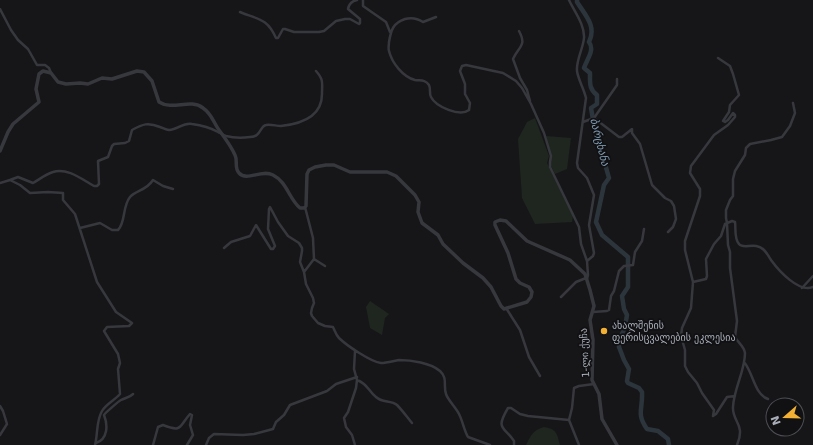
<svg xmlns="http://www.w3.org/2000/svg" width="813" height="445" font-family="'DejaVu Sans','Noto Sans Georgian',sans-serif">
<rect width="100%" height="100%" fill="#161618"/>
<path fill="#1e261f" d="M535,118L549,156L547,163L573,216L572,222L535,224L522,198L518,139L527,122Z
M546,136L571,138L567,169L555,174L551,166V156Z
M370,301L389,314L385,318L382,335L370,328L366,307Z
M544,427C557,429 557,434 560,445H526C531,435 533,430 544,427Z"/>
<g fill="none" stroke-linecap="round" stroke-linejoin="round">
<path stroke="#2c353c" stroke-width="4.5" d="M577,0V2C585,15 597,26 589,42C595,50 587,59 584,68L590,73C590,83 589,89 597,95V104L591,108L594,125L609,178L604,185L596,222L602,235L628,257V287L622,296L624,309L627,315L625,327L619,341V347L624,360L629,369L627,381L628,383L639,388L642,392C643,410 636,413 647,429L658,431L668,439L669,445"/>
<path stroke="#37383d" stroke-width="2.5" d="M363,0V6L386,22L390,32
M569,0C574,11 585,25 584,38C583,49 576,60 577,71C578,79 584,89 586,98L577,163L578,168L587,178L594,195L589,225L594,253L593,256L587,261L588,275L587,279
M0,9L11,30L18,40L28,49L37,65H45L49,68L51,73
M240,12C259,20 267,18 276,38H278L283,29H285L294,32H319L324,31L336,21L345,19H350L359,24L360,23V19L348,9C349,3 352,1 357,0
M436,17L423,22C417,18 412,17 405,19C393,23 391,30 389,42C389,45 388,48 389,51C392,63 403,77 415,80C420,81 425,79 429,85C431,89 429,94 431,97C436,107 460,117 469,110L470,103L465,94V84L460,71L462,66L466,65L503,73L516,81L522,88L531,104L544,133L551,156L550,162V167L579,227L581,244L587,261
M519,31C527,46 519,46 513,59L520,78L527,90L530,101
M718,58L730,66L733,74L739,95L730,105L729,112L723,121L725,122L728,120L733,113L735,115V117L728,125L714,135L691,166L690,173L700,189V196L685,241V250L693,282L706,279L707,276L706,259L714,244L721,236L725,224L732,221L735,222C736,228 734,239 739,244C744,250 755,241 764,250C767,253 769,257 771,260C779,271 799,293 813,287
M594,118L619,137H622L632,129V133L640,144L652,185L665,198L671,201L674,206L676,219L673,227L668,232
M583,122L594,118L617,85V79
M10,180L18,177L33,183C40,179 46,174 53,172C67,167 83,180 94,186H97L99,184L98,161L108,157L112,146L114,144L125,143L129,141L132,130C143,124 148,122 160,127C163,128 166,130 169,130C178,130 183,122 192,124C200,125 211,128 218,132C221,133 223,135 226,136C234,138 242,138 250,137C261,137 260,126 266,125C271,124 276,126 281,126C300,124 322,117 322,94C322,83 324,80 316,71
M0,183L10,180L20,185L30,193L48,192L63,193V200L75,214L97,282L116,312L132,323L129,326L107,327L104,331L118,354L120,363L118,369L120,394C115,400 106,404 102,411C96,421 98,434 95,445
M80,228L100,223L112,230H118C126,222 122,207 130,197C136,190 146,191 153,180L163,186L173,189
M224,248L231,242L250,236L256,225L271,249H273L275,246L268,229L269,209L270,207L278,222L288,236L299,243L302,248V251L300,262L304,272L306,284L313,298L314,303L312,308L311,313L312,316L318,323L325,326L333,327C335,331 336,335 339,338C346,345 371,362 381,363C387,363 393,361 399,360C411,360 431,363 440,371C448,378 443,386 446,394C448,400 456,408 459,414C463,422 464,430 468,437L490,445
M314,259L325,266
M304,272L314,259L313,238L305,207
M693,282L691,308L682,328L681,336L685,350V366L688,372L697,383L702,393L714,410L713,416L716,414L727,397L735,396
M802,288L813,276
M561,297L576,282L586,278
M506,308L520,330L529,357L540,376
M593,312L607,311L609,310L611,296L614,291L619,271L624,266L633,265L635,252L642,241L644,229
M744,362C753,372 754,394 768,399
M357,380C368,384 368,391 376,397C382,403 391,400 397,405C402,410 407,417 412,423
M0,406L3,411L7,424L0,435
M96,443C108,439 108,425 104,415C105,413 119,401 121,400C125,398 130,397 133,394
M153,445L158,427L163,425C183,433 179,426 190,414L192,415L190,425L193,435L187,445
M206,445L209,438L214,434L243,435L254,434L273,429L276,422L284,415L290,405L327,391L336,384L357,377
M355,445L352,435L346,427L344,418L348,412L356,388L357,380L354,369L355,351
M514,445V441C504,426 495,430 508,408H511L520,414L528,416L569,420
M579,445L569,420L572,408L574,388L579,386L594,384
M737,445C746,424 732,422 733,407C734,388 745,371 745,353C744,346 738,343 735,337L737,321L730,268V252L728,245L727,223L726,218V210L730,200L733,196V179L735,171L745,155L746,148L750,144L771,140L782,137L790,126L795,113L793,103"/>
<path stroke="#37383d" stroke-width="3.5" d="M0,151L8,132L13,124L39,102L36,89L39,74L43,71L51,73L58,82L66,84L80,83L88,84L102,78L112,79L137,71L144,72L152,81L159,102C173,111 190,98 203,108C212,114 213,122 219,130C225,138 231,146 235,155C238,161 234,168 239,173C247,182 261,169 273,175C287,182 289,199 300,208H304L306,206L307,174L309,170L315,167L326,165H334L350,172H387L396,176L415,195L419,202L418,212L422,223L438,235L443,244L463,263L483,278L491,287L501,306L504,309L527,302L531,297L532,292L529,287L520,283L516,279L508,253L495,225V222L500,220L506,221L527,241L570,260L585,274L590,290L594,306L590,320L593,340L592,380L599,394L602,419L617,445"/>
</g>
<circle fill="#f2b134" stroke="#111113" stroke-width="1.5" cx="604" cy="331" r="4"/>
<g text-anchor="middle" stroke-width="3.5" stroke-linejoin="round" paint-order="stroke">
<g font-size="10" fill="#a8adb8" stroke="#111113" text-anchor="start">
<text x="612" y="329">ახალშენის<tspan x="612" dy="12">ფერისცვალების ეკლესია</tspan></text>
</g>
<g font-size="10" fill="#a8adb8" stroke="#111113">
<text transform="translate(584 353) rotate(-93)" y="4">1-ლი ქუჩა</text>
</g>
<g font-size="11" font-style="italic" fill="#7f9bb3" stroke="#111113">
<text transform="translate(600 142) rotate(76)" y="4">ბარცხანა</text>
</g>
</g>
<g transform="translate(785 417) rotate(250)"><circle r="19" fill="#111113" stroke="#4d4f55"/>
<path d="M0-3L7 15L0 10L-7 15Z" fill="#f2b134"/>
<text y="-6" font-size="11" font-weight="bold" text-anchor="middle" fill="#a8adb8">N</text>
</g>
</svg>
